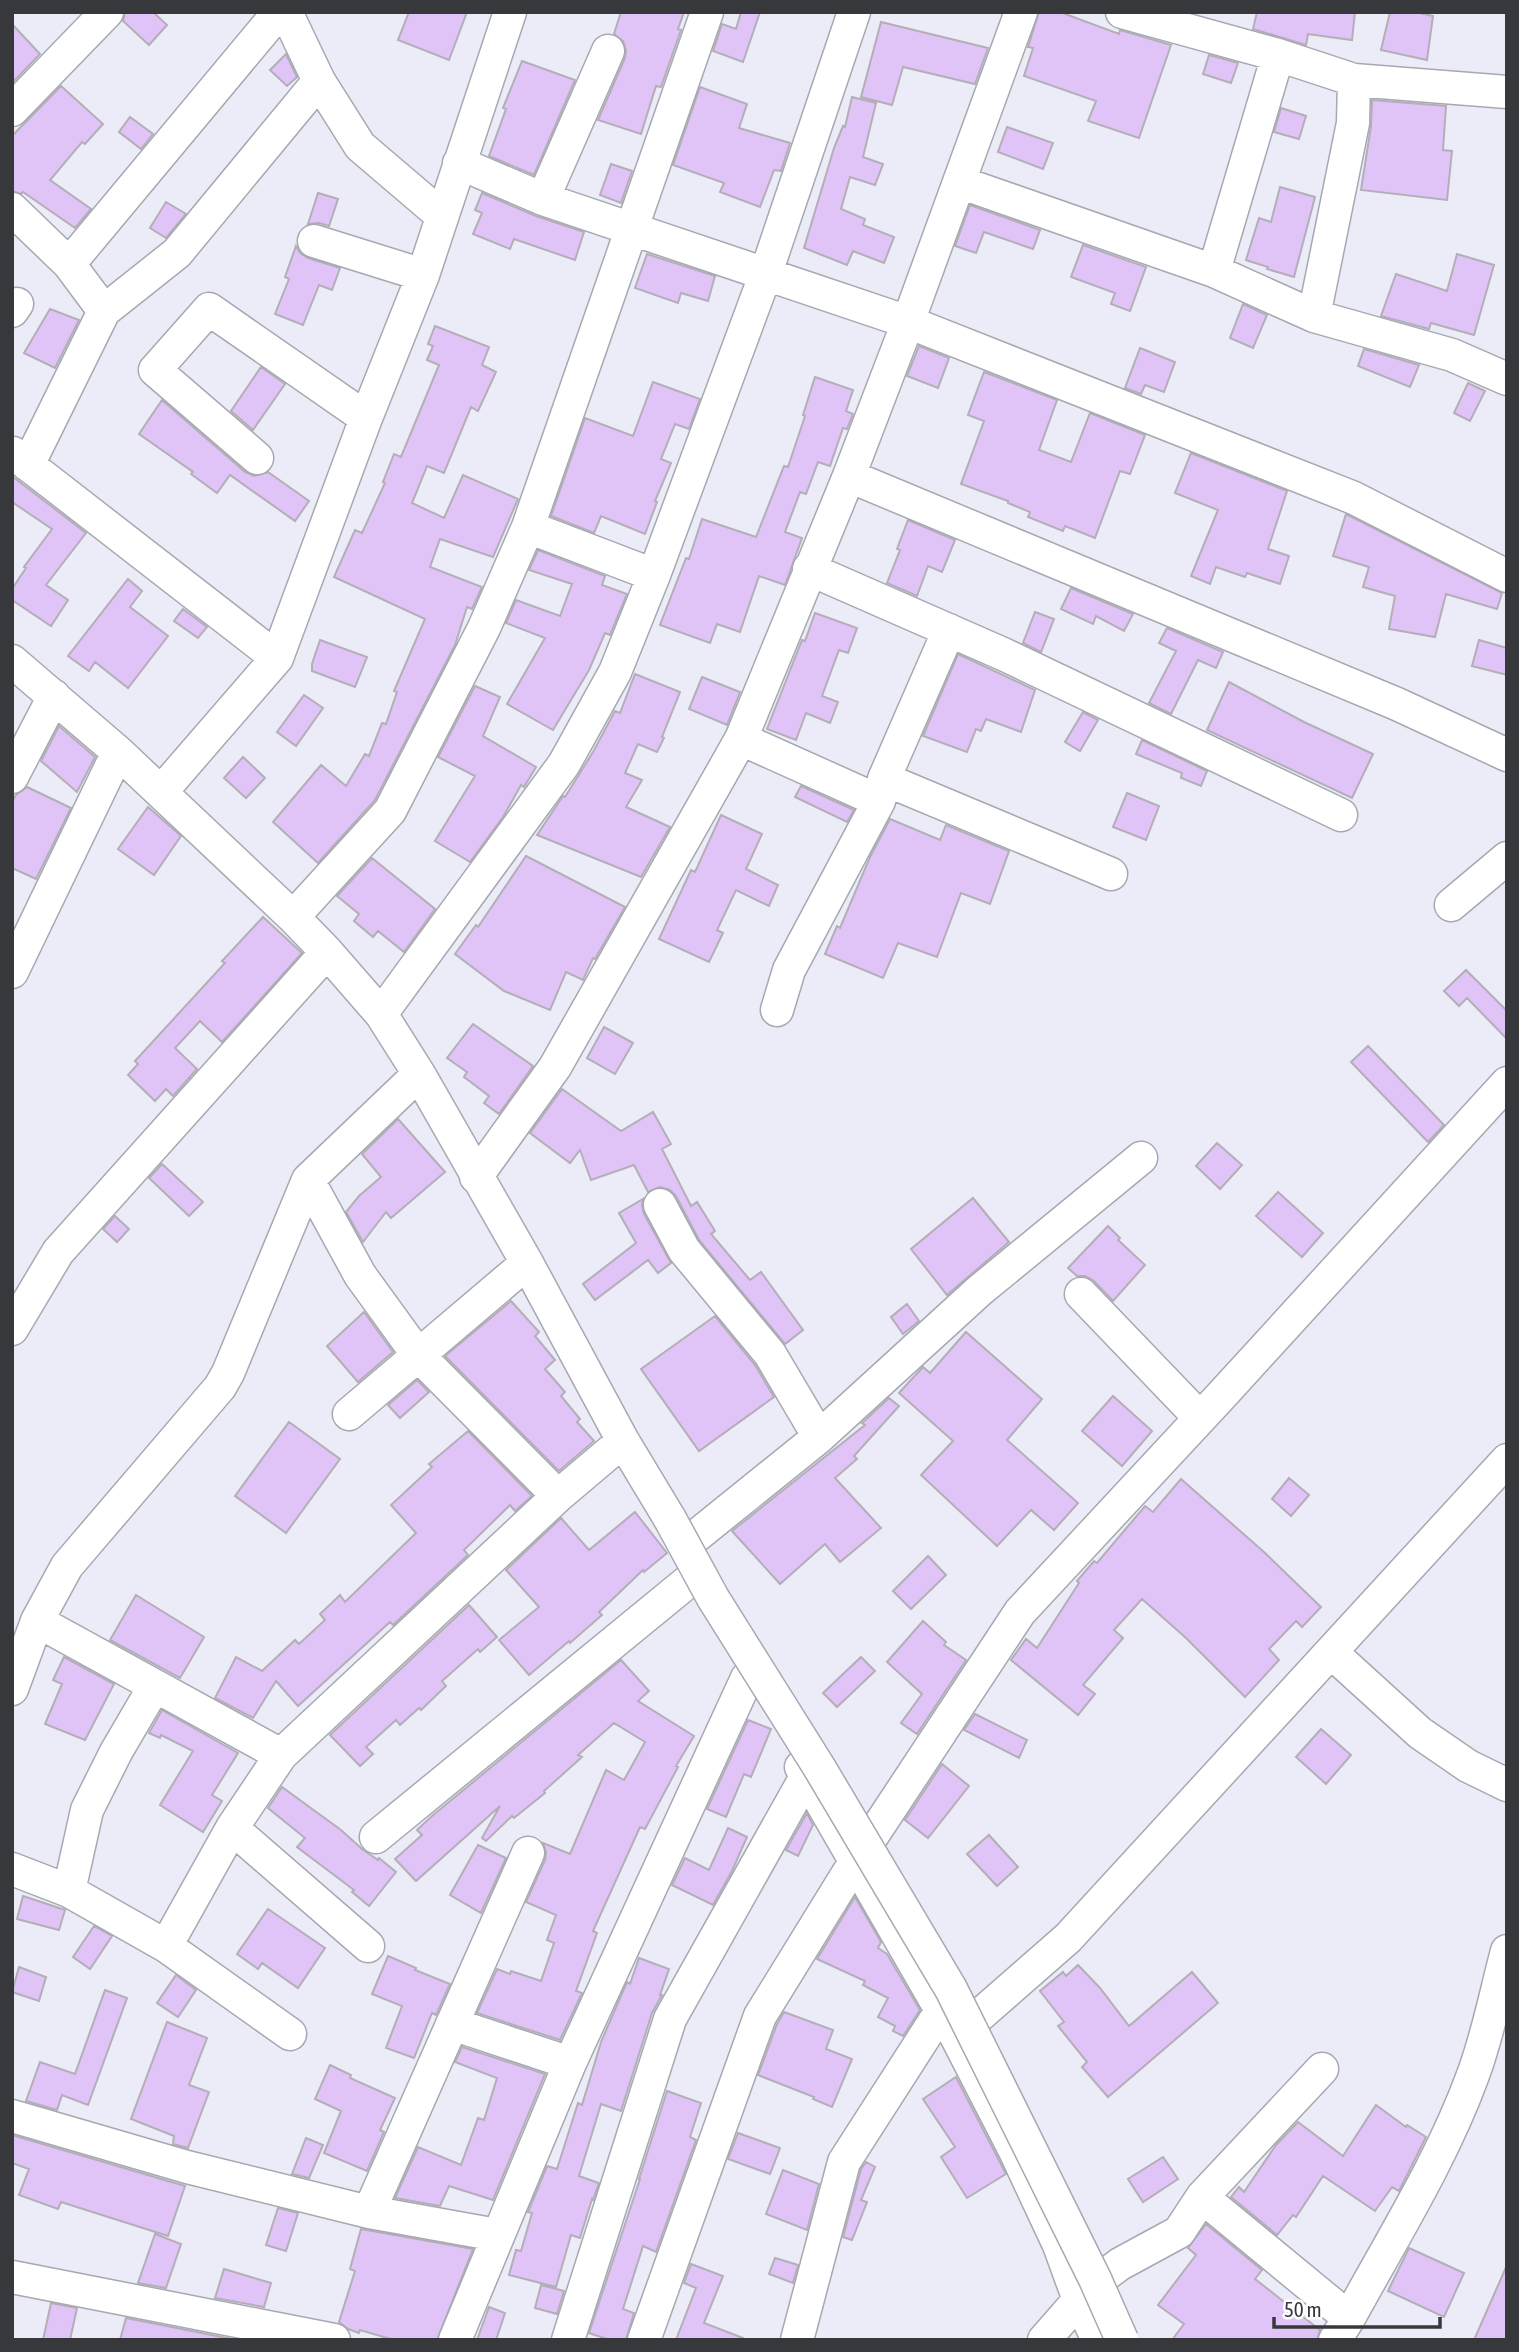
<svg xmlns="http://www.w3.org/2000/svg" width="1519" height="2352" font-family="'Asap Condensed',sans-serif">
<rect width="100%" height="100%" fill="#ebecf7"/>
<path fill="#e1c4f7" stroke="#b3aeb7" stroke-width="2" d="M125,12H153L167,25L149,45L123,21Z
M409,12H467L449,60L398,40Z
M621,12H684L678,29L681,30L661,87L656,86L641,134L598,120L625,58L626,50L623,41L614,34Z
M741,12H760L743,62L713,51L722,24L736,29Z
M1039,12H1060L1119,34L1120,30L1171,45L1139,138L1088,121L1096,101L1024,76L1033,48L1028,47Z
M1257,12H1355L1352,40L1308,34L1306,45L1253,29Z
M1390,12H1415L1433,16L1427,60L1381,50Z
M881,22L988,48L975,84L903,67L892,105L861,97Z
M12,24L40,54L14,81L12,80Z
M286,54L297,77L287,86L270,70Z
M1209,55L1238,63L1231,83L1203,74Z
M522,61L575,80L534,175L489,156L506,109L503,108Z
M61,86L103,124L85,144L82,142L50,180L91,209L75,228L23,192L21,194L12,191V136Z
M700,87L747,104L739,128L790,143L781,171L774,170L760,207L720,192L724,183L673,165Z
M852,97L876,103L863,157L883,164L875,185L850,177L841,209L865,219L863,225L894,237L884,263L853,251L847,265L804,248L834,148L843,126L845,127Z
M1372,100L1446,106L1443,150L1452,151L1447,200L1361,190L1371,126Z
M1281,108L1306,116L1299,139L1274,132Z
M130,117L153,134L141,149L119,132Z
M1007,127L1053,143L1043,169L998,152Z
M611,164L632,171L621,203L600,195Z
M1280,187L1315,197L1294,277L1267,269L1268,267L1246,260L1259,218L1271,222Z
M318,193L338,199L329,226L319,223L308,224Z
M482,193L536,216L584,232L575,260L514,239L510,249L473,234L482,213L475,210Z
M166,202L186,214L166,238L150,228Z
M970,205L1040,230L1033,249L984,232L976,253L955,246Z
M1083,245L1146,267L1130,311L1111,304L1115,293L1071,277Z
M296,246L300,253L308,258L340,268L332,290L319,285L303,325L275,314L289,279L285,277Z
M647,254L715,276L708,301L681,293L678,303L635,288Z
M1457,254L1494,265L1474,335L1431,323L1429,329L1381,316L1396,274L1447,291Z
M1243,304L1267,315L1253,348L1230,338Z
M50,309L79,320L55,368L24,353Z
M435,326L489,347L482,365L496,372L478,411L471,407L444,473L427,466L412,503L444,518L463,475L518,499L493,557L440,539L430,567L482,587L472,609L467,607L455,645L375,800L318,863L273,822L321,765L346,786L365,754L369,756L382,723L386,724L397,692L394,691L425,619L334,577L355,530L362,533L385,483L383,482L394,454L401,457L439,365L427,360L433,346L428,344Z
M919,346L949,358L938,388L907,376Z
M1140,348L1175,362L1164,392L1145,385L1141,394L1125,388Z
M1364,349L1419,365L1410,387L1358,366Z
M261,367L285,384L253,430L231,411Z
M984,372L1057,400L1039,450L1071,462L1090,413L1145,435L1130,474L1120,471L1095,538L1065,526L1063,531L1028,517L1030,512L1008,503V501L961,484L984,421L968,415Z
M815,377L853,390L846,411L853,414L847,429L843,428L830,466L818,462L806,494L800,492L785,532L802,538L785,585L759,576L740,632L717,624L710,643L660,625L686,558L689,559L702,519L756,537L784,466L788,467L805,416L803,415Z
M653,382L700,399L689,429L675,424L661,459L671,463L655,501L657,502L645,534L601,516L594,533L551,516L585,418L633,436Z
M1468,383L1485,391L1470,421L1454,413Z
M162,400L245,472L254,476L268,472L309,501L295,521L230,475L217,493L191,474L193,472L139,434Z
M1191,453L1287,491L1268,549L1289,556L1280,584L1247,573L1245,577L1216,567L1210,584L1191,576L1218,510L1175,493Z
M12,476L86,533L46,585L68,600L51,626L12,600V589L26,568L24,567L52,529L12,502Z
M1346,514L1502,593L1497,609L1446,594L1435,637L1389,629L1395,596L1363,587L1369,567L1333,556Z
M908,520L955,540L942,572L928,566L917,596L887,583L900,550L897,549Z
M538,550L605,576L602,585L627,594L610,635L605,633L589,670L553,730L507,704L545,638L506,623L516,600L560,616L572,584L529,570Z
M128,579L142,591L130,607L168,636L128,688L95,662L89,671L68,656Z
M1071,588L1133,614L1124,631L1096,616L1093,624L1061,609Z
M183,609L207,627L198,638L174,621Z
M1035,612L1054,619L1041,652L1023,643Z
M815,613L857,628L848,653L839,650L822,696L838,702L830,723L806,713L796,740L767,729L802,640L805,641Z
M1167,628L1223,652L1216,668L1198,660L1171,714L1149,703L1176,651L1159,643Z
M320,640L367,657L355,687L312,671V664Z
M1479,640L1507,648V675L1472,666Z
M958,654L1035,690L1021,732L986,719L981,731L976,729L967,752L923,736Z
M635,674L680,692L662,737L664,738L657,752L638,744L625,773L642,780L626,807L670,827L641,877L537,835L563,796L565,797L593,752L615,711L620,713Z
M702,677L740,692L727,725L689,709Z
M1229,682L1304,722L1373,754L1352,798L1207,730Z
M475,686L500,697L483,736L536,767L524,787L521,785L503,817L470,862L435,841L475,776L438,757Z
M304,695L323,708L296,746L277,732Z
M1083,712L1098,720L1080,751L1065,742Z
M59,726L95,757L77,792L41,761Z
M1142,740L1207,771L1201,786L1181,778L1182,773L1136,754Z
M243,757L265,778L246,798L224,778Z
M801,786L854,810L847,822L795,797Z
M27,787L71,808L36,879L12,868V802L16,795Z
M1127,793L1159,806L1146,840L1113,827Z
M148,807L181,836L154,875L118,849Z
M721,815L762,834L746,869L778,885L769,906L736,890L717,930L723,933L709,962L659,939L691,870L695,872Z
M890,819L940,840L946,825L1009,851L990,904L961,893L937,957L898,943L883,978L825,954L837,926L840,928L870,857Z
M526,856L625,907L595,959L593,958L583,980L566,972L550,1010L504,991L455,954L476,925L478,927Z
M372,858L435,909L404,952L378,931L373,937L354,921L359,914L337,896Z
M263,917L302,953L222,1042L200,1021L175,1048L197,1069L173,1096L166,1089L155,1101L128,1075L138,1064L135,1061L225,963L222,961Z
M1466,970L1507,1011V1039L1467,998L1459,1006L1444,991Z
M473,1024L533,1066L499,1114L484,1103L489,1096L464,1077L467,1072L447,1058Z
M604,1027L633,1043L615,1074L587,1058Z
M1368,1046L1444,1125L1428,1142L1351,1062Z
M562,1089L621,1131L653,1112L671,1144L662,1149L691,1206L697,1202L715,1231L711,1234L750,1280L761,1272L803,1330L785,1344L699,1240L676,1196L670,1190L660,1187L648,1192L634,1165L591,1180L580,1150L570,1163L530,1133Z
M398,1119L445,1172L391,1218L386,1212L363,1242L346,1212L359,1196L381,1177L362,1154Z
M1217,1143L1242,1165L1220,1189L1196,1166Z
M162,1164L203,1202L189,1216L149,1178Z
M1278,1192L1323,1233L1302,1257L1256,1216Z
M973,1198L1009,1242L947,1295L911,1249Z
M643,1199L642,1205L644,1214L671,1263L658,1273L648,1260L595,1300L583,1284L636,1243L619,1213Z
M115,1216L129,1229L117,1242L103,1229Z
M1108,1226L1120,1238L1118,1240L1145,1265L1113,1301L1094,1281L1085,1276H1077L1068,1268Z
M511,1301L539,1332L535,1336L555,1360L545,1369L565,1392L561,1396L580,1419L577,1422L594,1441L559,1471L445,1356Z
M907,1304L919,1321L903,1334L891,1317Z
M364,1312L393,1352L358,1382L327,1346Z
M715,1316L755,1365L774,1397L699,1451L641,1369Z
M966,1332L1042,1399L1007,1440L1078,1503L1054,1530L1031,1510L997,1546L921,1475L953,1441L899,1393L923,1367L930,1373Z
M417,1380L429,1392L400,1418L388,1405Z
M1113,1396L1152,1431L1122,1466L1082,1431Z
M889,1398L899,1406L854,1456L857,1459L835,1478L881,1528L840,1562L825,1544L780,1584L732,1531L865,1425L862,1423Z
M289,1422L340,1459L286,1533L235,1496Z
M468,1431L532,1496L515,1511L510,1505L464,1550L468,1555L393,1625L390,1622L298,1706L276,1681L253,1718L215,1698L236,1657L262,1671L295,1640L299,1644L325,1620L320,1614L340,1595L345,1602L416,1533L391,1505L432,1467L429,1464Z
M1289,1478L1309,1495L1291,1516L1272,1499Z
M1181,1479L1264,1552L1321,1607L1302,1627L1296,1621L1269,1649L1279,1660L1245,1697L1186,1638L1142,1599L1114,1630L1123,1638L1083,1685L1095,1694L1078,1715L1011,1660L1026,1639L1037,1648L1079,1583L1077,1581L1094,1561L1097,1563L1145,1506L1153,1512Z
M635,1512L667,1553L644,1572L643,1570L599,1612L602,1615L570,1643L569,1641L529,1675L499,1640L539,1607L506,1570L561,1518L589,1550Z
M928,1556L946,1575L911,1609L893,1591Z
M136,1595L204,1637L180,1678L110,1640Z
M469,1605L497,1637L480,1652L478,1649L442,1681L446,1686L421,1710L419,1708L400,1725L396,1720L366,1747L373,1754L360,1766L330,1735Z
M923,1621L946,1642L944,1645L966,1660L917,1734L901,1723L922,1694L887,1662Z
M64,1657L114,1684L85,1740L45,1724L62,1684L53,1680Z
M861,1657L875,1671L837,1707L823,1693Z
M621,1660L649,1691L638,1701L694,1736L676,1766L678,1767L645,1829L640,1827L593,1931L597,1933L576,1991L582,1993L560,2040L477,2013L497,1969L510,1974L511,1971L541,1981L554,1943L547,1940L556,1915L526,1902L545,1860L546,1852L543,1843L570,1854L606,1770L624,1780L645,1742L614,1723L578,1755L582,1757L544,1791L545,1793L514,1818L512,1816L486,1841L482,1838L500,1806L416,1881L395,1859L422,1835L417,1830L432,1816Z
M162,1710L238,1753L212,1795L222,1801L203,1832L160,1805L193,1751L161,1735L160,1738L149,1733Z
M975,1714L1027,1740L1019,1758L964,1730Z
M748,1720L771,1729L751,1777L744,1774L726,1817L707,1809Z
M1321,1729L1351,1755L1326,1784L1296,1757Z
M942,1764L969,1786L928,1838L905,1820Z
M282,1787L341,1830L362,1849L378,1860L379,1858L396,1872L369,1906L352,1892L354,1890L297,1847L305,1838L268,1808Z
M807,1813L813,1825L798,1856L786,1850Z
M728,1828L747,1837L732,1871L713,1905L672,1885L685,1858L709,1870Z
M989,1835L1018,1867L997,1886L967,1854Z
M478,1845L506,1858L481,1913L450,1895Z
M23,1896L65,1910L59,1930L17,1919Z
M855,1897L881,1942L878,1948L887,1954L920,2010L903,2036L893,2031L895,2026L878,2017L888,1998L863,1985L865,1981L817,1959Z
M268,1909L325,1948L298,1988L262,1963L258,1969L237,1954Z
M94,1926L112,1936L90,1969L73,1957Z
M388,1956L416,1968L415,1970L450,1984L436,2015L432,2013L414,2058L386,2048L402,2006L372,1994Z
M639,1958L669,1969L660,1995H662L652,2013L621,2111L601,2104L579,2176L599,2183L593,2200L592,2199L580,2238L571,2235L556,2287L509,2275L516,2250L521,2251L532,2213L528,2212L547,2166L557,2169L578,2103L582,2105L601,2042L627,1982L630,1984Z
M1078,1965L1100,1988L1129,2026L1192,1972L1218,2003L1108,2097L1082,2067L1087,2062L1058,2026L1064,2022L1040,1991L1063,1972L1066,1976Z
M19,1967L46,1977L39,2001L12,1992Z
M176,1975L196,1990L178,2017L157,2003Z
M105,1990L127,1998L88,2105L62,2095L57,2110L26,2101L40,2062L75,2074Z
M784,2012L833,2030L826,2049L852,2059L832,2107L813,2099L814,2097L758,2075L777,2024Z
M167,2022L207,2038L189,2085L209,2092L188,2148L173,2144L174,2136L131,2119Z
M462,2047L545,2074L493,2200L449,2186L440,2206L395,2198L418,2147L461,2165L478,2118L484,2120L497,2078L455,2062Z
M330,2065L351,2075L350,2078L395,2098L380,2130L384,2132L367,2171L324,2153L341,2111L315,2099Z
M956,2077L1006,2174L967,2198L941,2157L955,2147L923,2099Z
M667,2091L701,2103L690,2137L696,2140L656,2252L643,2246L623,2309L634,2313L626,2340H610L589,2333L640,2179H639Z
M1376,2105L1406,2127L1407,2125L1426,2137L1399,2191L1392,2187L1375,2211L1323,2176L1296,2217L1293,2215L1277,2235L1231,2197L1239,2187L1244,2192L1276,2145L1298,2122L1343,2156Z
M738,2133L780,2148L770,2174L728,2159Z
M12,2135L185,2186L168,2236L61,2202L58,2209L19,2195L29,2169L12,2163Z
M306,2138L323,2145L309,2178L292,2174Z
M1163,2157L1178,2179L1143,2202L1128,2179Z
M866,2162L875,2167L861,2200L867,2202L852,2240L843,2237L861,2169Z
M783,2170L819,2184L807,2230L766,2214Z
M278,2208L298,2213L286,2251L266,2245Z
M1206,2224L1262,2270L1255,2279L1320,2330L1317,2340H1172L1184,2324L1158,2305L1196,2255L1188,2248Z
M361,2229L473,2249L437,2340H394L360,2330L359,2333L348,2329L339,2322L355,2271L350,2269Z
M155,2234L181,2244L166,2288L138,2283Z
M1409,2248L1464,2273L1444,2317L1388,2291Z
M775,2258L798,2265L793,2283L769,2274Z
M691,2264L723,2276L704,2323L743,2338V2340H676L696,2288L684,2283Z
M1507,2265V2340H1474Z
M224,2269L271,2283L264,2307L215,2298Z
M541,2285L564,2291L557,2314L535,2308Z
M51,2303L77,2308L70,2340H43Z
M489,2307L505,2313L496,2340H477Z
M126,2318L237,2340H120Z"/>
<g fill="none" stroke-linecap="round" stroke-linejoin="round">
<defs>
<path id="minor" d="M286,12L319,81L360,146L442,216
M1122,12L1278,55L1354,80L1507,92
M12,110L107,12
M459,163L543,199L908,322L1354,498L1507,576
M959,182L1214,271L1314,316L1452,355L1507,379
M543,199L608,51
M12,209L69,264L104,311
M314,241L423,275
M69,264L279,12
M1214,271L1278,55
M12,311L17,304
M1314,316L1353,123L1354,80
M13,453L277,658
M257,458L155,370L209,309L366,418
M28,465L104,311L177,253L319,81
M849,476L1397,704L1507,755
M528,527L654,575
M809,569L1003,654L1341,815
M12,661L118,752L293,917L327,952L381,1014L419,1074L527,1263L623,1441L670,1519
M741,739L879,801
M12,777L54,696
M884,779L1111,874
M161,792L277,658L366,418L423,275L510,12
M1451,905L1507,858
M293,917L390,811L484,628L528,527L707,12
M12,972L118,752
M777,1010L789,970L879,801L884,779L949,630
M381,1014L564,764L615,672L654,575L766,273L854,12
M476,1177L555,1067L741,739L849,476L908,322L1021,12
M308,1180L360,1275L418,1355L558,1496
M660,1205L684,1250L770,1354L819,1437
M1081,1294L1200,1418
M12,1329L58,1252L327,952
M349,1414L527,1263
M685,1545L819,1437L979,1291L1141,1158
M37,1621L281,1755
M1331,1652L1420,1733L1468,1766L1507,1785
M12,1689L37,1621L67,1566L220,1387L228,1373L308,1180L419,1074
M801,1767L956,2036L1015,2151L1059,2245L1079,2300L1098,2340
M232,1828L368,1946
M376,1837L691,1579
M12,1869L69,1891L166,1946L290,2034
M69,1891L87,1810L116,1752L154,1687
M166,1946L232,1828L281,1755L558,1496L623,1441
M452,2024L570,2063
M956,2036L1068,1938L1507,1460
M12,2116L187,2167L369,2212L497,2235
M1202,2197L1349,2318
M369,2212L528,1853
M12,2277L334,2340
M455,2340L570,2063L747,1678
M568,2340L670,2019L807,1775
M644,2340L760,2016L855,1862L1020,1612L1220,1397L1507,1083
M797,2340L844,2162L941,2011
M1044,2340L1093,2284L1120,2264L1179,2232L1202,2197L1322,2069
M1335,2340L1349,2318C1392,2239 1442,2160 1473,2075C1488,2035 1496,1992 1507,1951"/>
</defs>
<use href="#minor" stroke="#a6a8b2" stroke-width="35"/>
<use href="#minor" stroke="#fff" stroke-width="32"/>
<defs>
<path id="minor-bridge" d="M670,1519L713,1598L819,1767L951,1989L1095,2279L1122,2340"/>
</defs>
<use href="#minor-bridge" stroke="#a6a8b2" stroke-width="35" stroke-linecap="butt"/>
<use href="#minor-bridge" stroke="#fff" stroke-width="32"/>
</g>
<rect width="1519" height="2352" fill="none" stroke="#37383c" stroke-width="28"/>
<path d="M1274 2317v10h166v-10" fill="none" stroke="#37383c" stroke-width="3.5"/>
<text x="1284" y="2317" font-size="21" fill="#37383c" stroke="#ffffff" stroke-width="5" paint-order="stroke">50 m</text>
</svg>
